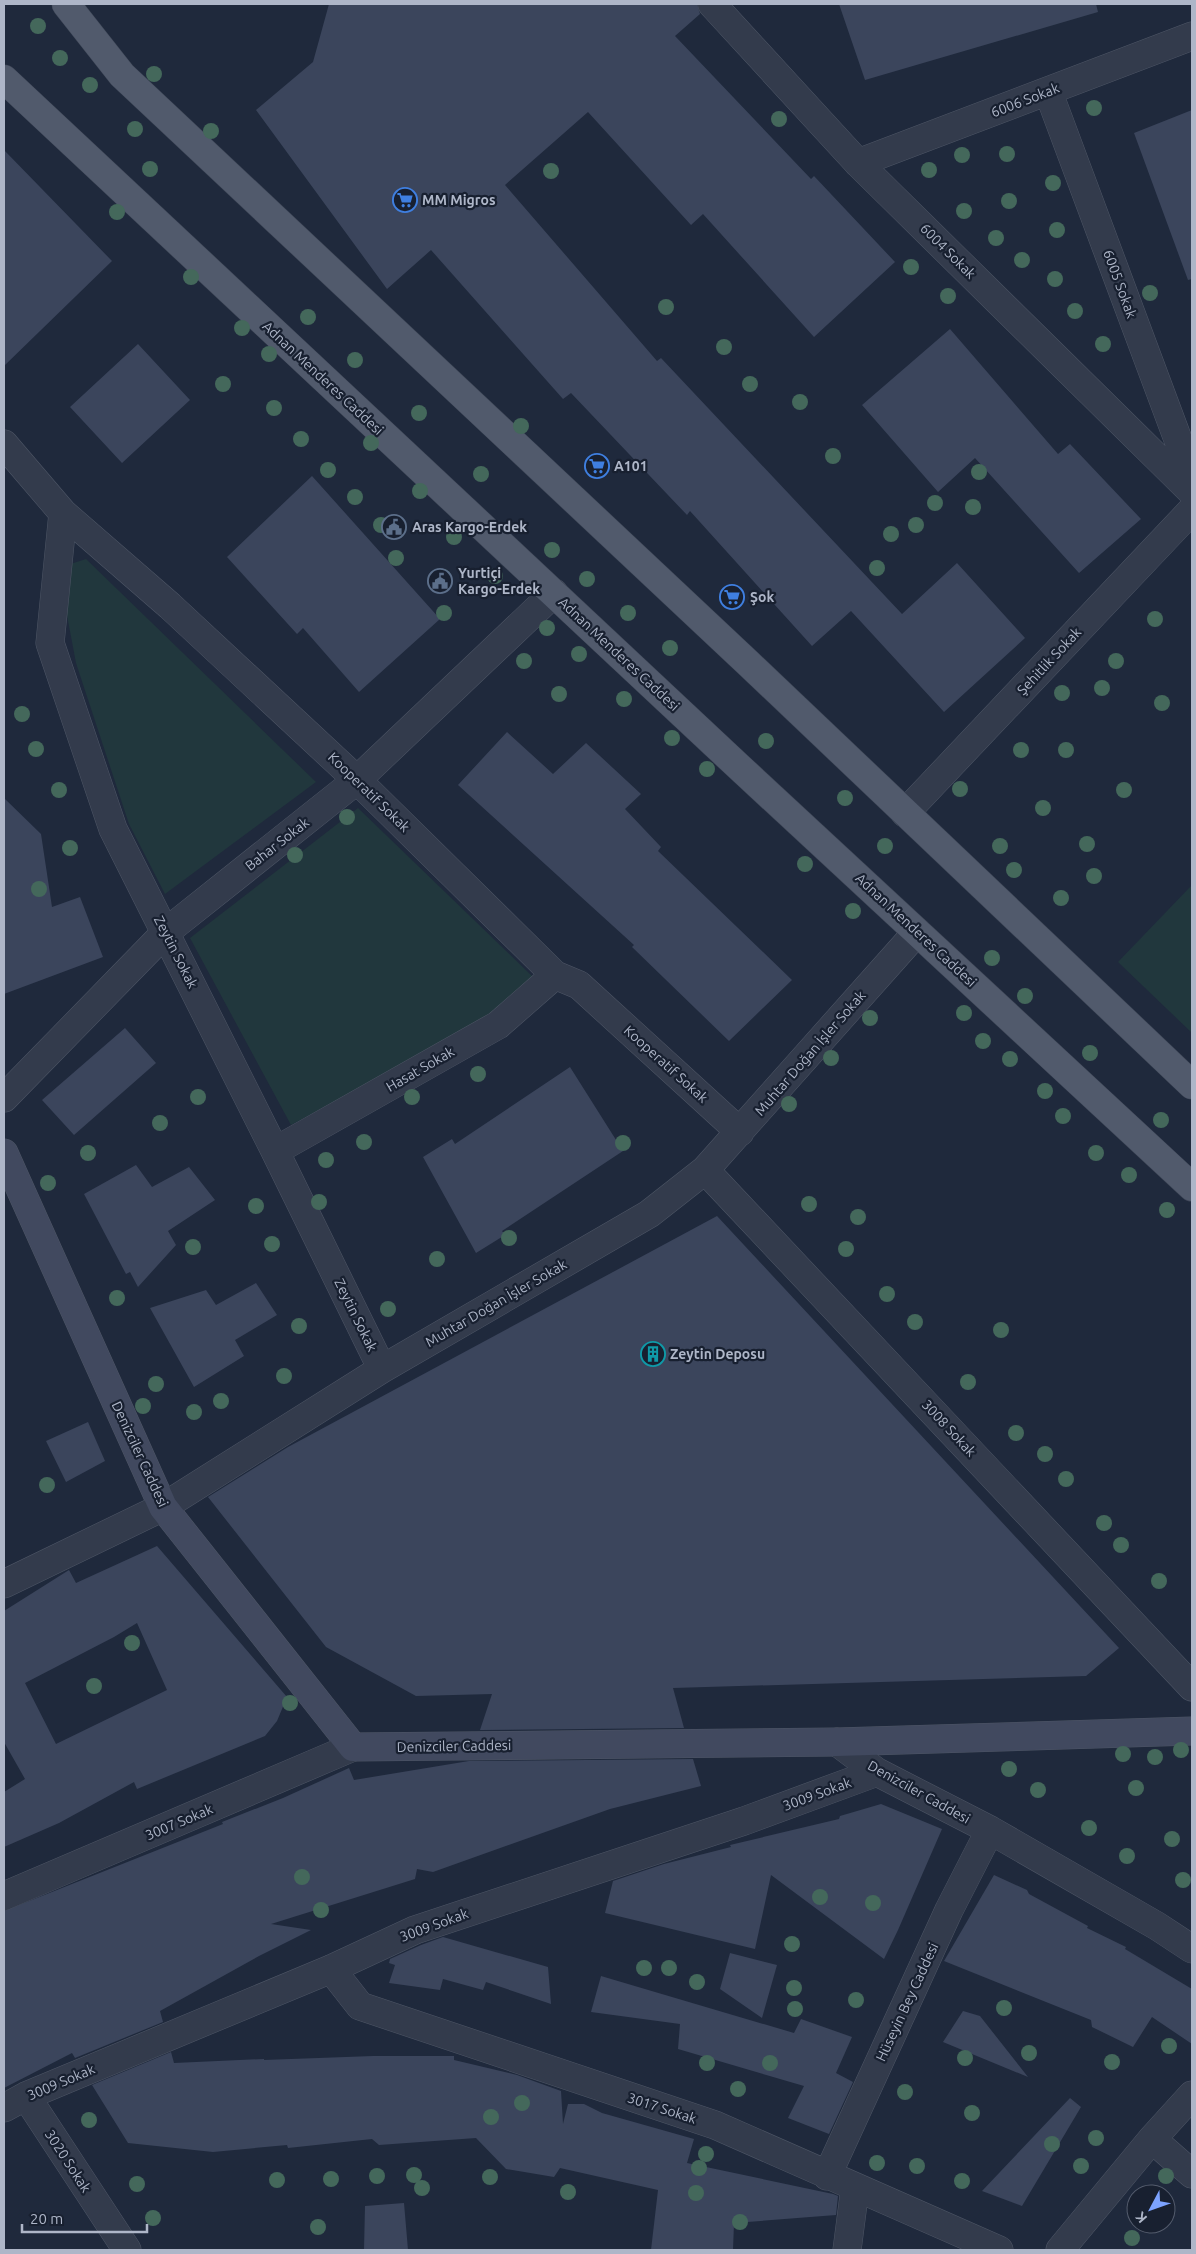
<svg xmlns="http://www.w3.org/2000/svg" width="1196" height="2254" font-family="Ubuntu,sans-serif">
<rect width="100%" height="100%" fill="#1f293c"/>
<path fill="#21373d" d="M86,559L316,782L165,894L129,824L76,663L58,568Z
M358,808L533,977L474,1028L291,1125L190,938Z
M1192,885V1033L1118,962Z"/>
<path fill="#3b455c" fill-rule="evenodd" d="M329,4H697L700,14L675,36L811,179L814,176L895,262L814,337L703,214L691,225L588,112L505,185L657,361L661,358L902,614L957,563L1025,638L944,712L851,611L812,646L690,511L687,515L571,393L563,399L431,250L387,289L256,110L313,62Z
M839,4H1096L1098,12L865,80Z
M1192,110V279L1188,280L1134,133Z
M4,150L112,261L4,366Z
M950,329L1058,454L1070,444L1141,519L1079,573L975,458L938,492L862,405Z
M138,344L190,400L122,463L70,407Z
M312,476L440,619L359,692L303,628L297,634L227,557Z
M507,732L553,774L586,743L641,794L625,809L661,847L658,851L792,980L729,1041L632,947L634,945L458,785Z
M4,798L41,834L52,907L80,897L103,957L4,994Z
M125,1028L156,1063L74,1135L42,1100Z
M570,1067L623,1151L502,1231L505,1235L476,1253L423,1157L452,1139L455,1144Z
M136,1165L152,1187L189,1167L215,1200L168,1231L176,1245L138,1287L130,1272L126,1274L84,1194Z
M717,1216L1119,1648L1086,1676L673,1688L684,1728L480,1730L492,1694L416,1696L326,1647L208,1497L288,1447Z
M256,1283L277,1315L235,1340L244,1356L194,1387L150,1308L206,1290L216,1305Z
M88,1422L105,1461L66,1482L46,1441Z
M157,1546L287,1697L277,1721L265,1736L137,1789L134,1782L59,1823L4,1847V1792L25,1779L4,1742V1611L69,1570L76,1583ZM137,1623L167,1690L56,1744L25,1683L114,1637Z
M693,1759L701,1786L610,1809L433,1872L417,1869L415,1879L271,1924L311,1930L259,1956L160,2011L163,2022L75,2058L72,2053L4,2088V1911L223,1824L222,1822L283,1798L349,1768L354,1780L469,1761Z
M881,1804L942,1829L898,1930L884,1959L771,1875L755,1949L605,1913L613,1881L664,1864L731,1847L730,1845L839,1819L840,1816Z
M994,1875L1027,1890L1029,1894L1088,1926L1087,1928L1126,1947L1125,1949L1192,1989V2044L1152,2017L1133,2047L1092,2027L1091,2020L944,1961Z
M443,1937L548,1967L551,2004L486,1982L483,1990L443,1979L440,1990L389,1983L395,1965L389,1963L390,1959L421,1945Z
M730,1953L777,1965L762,2018L720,1989Z
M601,1976L794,2033L801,2019L852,2037L836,2073L853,2082L829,2134L788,2118L804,2086L678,2049L680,2024L591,2012Z
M963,2011L980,2016L1028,2077L943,2042Z
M171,2052L174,2063L264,2059V2060L373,2056H454V2060L517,2075L561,2091L563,2124L568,2104H584L602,2113L694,2139L687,2163L833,2194L838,2196L836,2215L734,2223L733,2250H651L658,2190L560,2168L554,2177L506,2169L476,2138L379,2145L372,2139L288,2148L287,2145L213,2152L128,2143L92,2085Z
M1070,2098L1081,2107L1022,2206L982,2191Z
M404,2203L408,2250H364L365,2206Z"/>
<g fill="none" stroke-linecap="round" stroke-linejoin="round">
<defs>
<path id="minor" d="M712,4L858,163L1192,492
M1048,91L1192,477
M858,163L1192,36
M4,444L63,513L170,606L357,780L555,975L579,985L740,1132
M63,513L50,643L113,829L275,1151L382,1369
M905,813L1192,510
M4,1098L166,932L357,780L554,593
M275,1151L498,1025L555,975
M705,1170L1192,1687
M4,1584L163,1507L382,1369L649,1214L705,1170L917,932
M837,1742L877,1772L990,1830L1157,1926L1192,1949
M4,1896L353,1747
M331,1969L360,2006L715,2125L999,2250
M26,2096L127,2250
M4,2108L26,2096L331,1969L415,1930L744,1821L877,1772
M1152,2139L1192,2174
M827,2176L949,1910L990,1830
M847,2250L855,2188
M1060,2250L1152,2139L1192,2095"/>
<path id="secondary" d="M4,1153L163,1507L353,1747L837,1742L1192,1731"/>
<path id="primary" d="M66,4L122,75L748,663L1192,1085
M4,79L738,766L1192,1187"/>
</defs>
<use href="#minor" stroke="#4e5666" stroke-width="29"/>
<use href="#secondary" stroke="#4e5666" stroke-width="29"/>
<use href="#primary" stroke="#3c4455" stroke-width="29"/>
<use href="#minor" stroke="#333b4c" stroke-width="28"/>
<use href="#secondary" stroke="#41495f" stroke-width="28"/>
<use href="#primary" stroke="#515a6c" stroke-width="28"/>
</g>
<g fill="#44685b">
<circle cx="38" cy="26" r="8"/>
<circle cx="60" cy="58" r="8"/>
<circle cx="154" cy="74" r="8"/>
<circle cx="90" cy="85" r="8"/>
<circle cx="1094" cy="108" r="8"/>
<circle cx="779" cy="119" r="8"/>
<circle cx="135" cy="129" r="8"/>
<circle cx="211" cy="131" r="8"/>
<circle cx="1007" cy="154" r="8"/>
<circle cx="962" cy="155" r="8"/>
<circle cx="150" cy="169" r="8"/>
<circle cx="929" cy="170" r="8"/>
<circle cx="551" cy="171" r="8"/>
<circle cx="1053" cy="183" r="8"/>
<circle cx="1009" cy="201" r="8"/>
<circle cx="964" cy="211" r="8"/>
<circle cx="117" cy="212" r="8"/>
<circle cx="1057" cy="230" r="8"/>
<circle cx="996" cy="238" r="8"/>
<circle cx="1022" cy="260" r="8"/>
<circle cx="911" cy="267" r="8"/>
<circle cx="191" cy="277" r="8"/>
<circle cx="1055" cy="279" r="8"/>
<circle cx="1150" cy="293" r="8"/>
<circle cx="948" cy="296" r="8"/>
<circle cx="666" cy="307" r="8"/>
<circle cx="1075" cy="311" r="8"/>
<circle cx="308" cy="317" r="8"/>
<circle cx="242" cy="328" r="8"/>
<circle cx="1103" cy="344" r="8"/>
<circle cx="724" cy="347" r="8"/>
<circle cx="269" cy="354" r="8"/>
<circle cx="355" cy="360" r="8"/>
<circle cx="223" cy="384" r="8"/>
<circle cx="750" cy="384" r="8"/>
<circle cx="800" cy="402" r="8"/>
<circle cx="274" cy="408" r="8"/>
<circle cx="419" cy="413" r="8"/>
<circle cx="521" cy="426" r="8"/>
<circle cx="301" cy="439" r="8"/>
<circle cx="371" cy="443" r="8"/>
<circle cx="833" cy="456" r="8"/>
<circle cx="328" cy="470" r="8"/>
<circle cx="979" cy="472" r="8"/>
<circle cx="481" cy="474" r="8"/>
<circle cx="420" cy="491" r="8"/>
<circle cx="355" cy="497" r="8"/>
<circle cx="935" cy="503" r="8"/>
<circle cx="973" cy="507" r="8"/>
<circle cx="381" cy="525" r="8"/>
<circle cx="916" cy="525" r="8"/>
<circle cx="891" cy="534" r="8"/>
<circle cx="454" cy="537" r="8"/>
<circle cx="552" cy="550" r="8"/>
<circle cx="396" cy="558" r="8"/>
<circle cx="877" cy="568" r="8"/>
<circle cx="495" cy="576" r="8"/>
<circle cx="443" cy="577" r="8"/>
<circle cx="587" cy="579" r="8"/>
<circle cx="444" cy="613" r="8"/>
<circle cx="628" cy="613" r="8"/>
<circle cx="1155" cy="619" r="8"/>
<circle cx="547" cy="628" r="8"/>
<circle cx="670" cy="648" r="8"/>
<circle cx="579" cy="654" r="8"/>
<circle cx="524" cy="661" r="8"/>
<circle cx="1116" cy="661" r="8"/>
<circle cx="1102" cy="688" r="8"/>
<circle cx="1062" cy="693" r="8"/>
<circle cx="559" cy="694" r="8"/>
<circle cx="624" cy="699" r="8"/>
<circle cx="1162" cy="703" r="8"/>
<circle cx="22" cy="714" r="8"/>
<circle cx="672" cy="738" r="8"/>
<circle cx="766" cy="741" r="8"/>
<circle cx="36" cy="749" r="8"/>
<circle cx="1021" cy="750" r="8"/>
<circle cx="1066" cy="750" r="8"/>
<circle cx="707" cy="769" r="8"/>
<circle cx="960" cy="789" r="8"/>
<circle cx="59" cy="790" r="8"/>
<circle cx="1124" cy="790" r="8"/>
<circle cx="845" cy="798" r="8"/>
<circle cx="1043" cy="808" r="8"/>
<circle cx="347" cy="817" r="8"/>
<circle cx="1087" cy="844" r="8"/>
<circle cx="885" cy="846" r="8"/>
<circle cx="1000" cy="846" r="8"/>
<circle cx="70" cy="848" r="8"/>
<circle cx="295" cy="855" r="8"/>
<circle cx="805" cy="864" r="8"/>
<circle cx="1014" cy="870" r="8"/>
<circle cx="1094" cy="876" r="8"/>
<circle cx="39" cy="889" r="8"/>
<circle cx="1061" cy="898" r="8"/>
<circle cx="853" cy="911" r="8"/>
<circle cx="992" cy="958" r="8"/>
<circle cx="1025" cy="996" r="8"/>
<circle cx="964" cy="1013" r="8"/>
<circle cx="870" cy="1018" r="8"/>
<circle cx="983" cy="1041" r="8"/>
<circle cx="1090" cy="1053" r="8"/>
<circle cx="831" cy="1058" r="8"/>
<circle cx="1010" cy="1059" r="8"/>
<circle cx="478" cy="1074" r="8"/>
<circle cx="1045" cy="1091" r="8"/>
<circle cx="198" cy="1097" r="8"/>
<circle cx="412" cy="1097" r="8"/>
<circle cx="789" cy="1104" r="8"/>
<circle cx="1063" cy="1116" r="8"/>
<circle cx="1161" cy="1120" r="8"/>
<circle cx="160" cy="1123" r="8"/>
<circle cx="364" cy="1142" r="8"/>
<circle cx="623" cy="1143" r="8"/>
<circle cx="88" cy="1153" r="8"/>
<circle cx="1096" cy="1153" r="8"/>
<circle cx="326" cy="1160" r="8"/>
<circle cx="1129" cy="1175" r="8"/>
<circle cx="48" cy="1183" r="8"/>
<circle cx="319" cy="1202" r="8"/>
<circle cx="809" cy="1204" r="8"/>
<circle cx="256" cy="1206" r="8"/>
<circle cx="1167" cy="1210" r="8"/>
<circle cx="858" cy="1217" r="8"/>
<circle cx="509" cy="1238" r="8"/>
<circle cx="272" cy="1244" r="8"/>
<circle cx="193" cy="1247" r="8"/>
<circle cx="846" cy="1249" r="8"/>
<circle cx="437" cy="1259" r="8"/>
<circle cx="887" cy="1294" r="8"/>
<circle cx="117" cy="1298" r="8"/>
<circle cx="388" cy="1309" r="8"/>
<circle cx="915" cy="1322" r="8"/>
<circle cx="299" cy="1326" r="8"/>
<circle cx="1001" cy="1330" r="8"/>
<circle cx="284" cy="1376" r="8"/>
<circle cx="968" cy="1382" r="8"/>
<circle cx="156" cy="1384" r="8"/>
<circle cx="221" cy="1401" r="8"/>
<circle cx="143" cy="1406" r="8"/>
<circle cx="194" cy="1412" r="8"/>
<circle cx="1016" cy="1433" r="8"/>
<circle cx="1045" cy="1454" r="8"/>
<circle cx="1066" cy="1479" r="8"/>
<circle cx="47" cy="1485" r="8"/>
<circle cx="1104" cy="1523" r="8"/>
<circle cx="1121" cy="1545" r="8"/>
<circle cx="1159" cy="1581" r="8"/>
<circle cx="132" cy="1643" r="8"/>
<circle cx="94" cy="1686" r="8"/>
<circle cx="290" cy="1703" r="8"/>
<circle cx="1181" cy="1750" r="8"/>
<circle cx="1123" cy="1754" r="8"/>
<circle cx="1155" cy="1757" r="8"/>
<circle cx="1009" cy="1769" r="8"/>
<circle cx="1136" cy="1788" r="8"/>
<circle cx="1038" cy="1790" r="8"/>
<circle cx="1089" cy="1828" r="8"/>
<circle cx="1172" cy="1839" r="8"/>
<circle cx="1127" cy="1856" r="8"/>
<circle cx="302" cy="1877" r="8"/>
<circle cx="1183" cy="1880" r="8"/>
<circle cx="820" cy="1897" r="8"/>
<circle cx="873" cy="1903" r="8"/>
<circle cx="321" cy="1910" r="8"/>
<circle cx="792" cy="1944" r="8"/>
<circle cx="644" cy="1968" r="8"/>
<circle cx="669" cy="1968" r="8"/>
<circle cx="697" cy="1982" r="8"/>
<circle cx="794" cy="1988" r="8"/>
<circle cx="856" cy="2000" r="8"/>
<circle cx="1004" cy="2008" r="8"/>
<circle cx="795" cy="2009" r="8"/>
<circle cx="1169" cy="2046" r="8"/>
<circle cx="1029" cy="2053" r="8"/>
<circle cx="965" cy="2058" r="8"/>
<circle cx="1112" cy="2062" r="8"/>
<circle cx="707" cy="2063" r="8"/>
<circle cx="770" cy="2063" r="8"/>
<circle cx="738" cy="2089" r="8"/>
<circle cx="905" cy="2092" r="8"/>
<circle cx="522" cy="2103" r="8"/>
<circle cx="972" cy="2113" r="8"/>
<circle cx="491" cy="2117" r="8"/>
<circle cx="89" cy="2120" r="8"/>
<circle cx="1096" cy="2138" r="8"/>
<circle cx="1052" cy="2144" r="8"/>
<circle cx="706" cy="2154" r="8"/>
<circle cx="877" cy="2163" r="8"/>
<circle cx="917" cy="2166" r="8"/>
<circle cx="1081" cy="2166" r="8"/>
<circle cx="699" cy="2168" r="8"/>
<circle cx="414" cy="2175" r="8"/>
<circle cx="377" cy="2176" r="8"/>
<circle cx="1166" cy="2176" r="8"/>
<circle cx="490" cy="2177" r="8"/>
<circle cx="331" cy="2179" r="8"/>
<circle cx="277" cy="2180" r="8"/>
<circle cx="962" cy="2181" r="8"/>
<circle cx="137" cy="2184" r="8"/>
<circle cx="422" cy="2188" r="8"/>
<circle cx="568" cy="2192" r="8"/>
<circle cx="696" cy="2193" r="8"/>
<circle cx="153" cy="2218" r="8"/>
<circle cx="740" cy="2222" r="8"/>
<circle cx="318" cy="2227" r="8"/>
<circle cx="1132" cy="2238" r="8"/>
</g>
<defs>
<symbol id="supermarket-ring" viewBox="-11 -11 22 22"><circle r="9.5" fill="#182030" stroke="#3f7fe0" stroke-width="1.5"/><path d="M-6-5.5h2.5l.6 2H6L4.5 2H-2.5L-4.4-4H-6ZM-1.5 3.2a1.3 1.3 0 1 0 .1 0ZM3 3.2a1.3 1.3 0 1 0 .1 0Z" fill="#3f7fe0"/></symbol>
<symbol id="civic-ring" viewBox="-11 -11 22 22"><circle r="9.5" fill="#182030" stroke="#5c6f8a" stroke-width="1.5"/><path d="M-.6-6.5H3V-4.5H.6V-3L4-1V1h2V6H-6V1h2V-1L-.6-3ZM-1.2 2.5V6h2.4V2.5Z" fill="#5c6f8a"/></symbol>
<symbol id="building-ring" viewBox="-11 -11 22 22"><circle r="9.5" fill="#182030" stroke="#0f9aa8" stroke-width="1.5"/><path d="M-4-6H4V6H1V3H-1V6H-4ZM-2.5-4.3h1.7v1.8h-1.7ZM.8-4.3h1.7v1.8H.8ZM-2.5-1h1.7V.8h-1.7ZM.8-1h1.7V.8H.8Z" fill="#0f9aa8"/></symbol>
</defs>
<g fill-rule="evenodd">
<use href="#supermarket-ring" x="391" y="186" width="28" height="28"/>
<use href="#supermarket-ring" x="583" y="452" width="28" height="28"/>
<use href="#civic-ring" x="380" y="513" width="28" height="28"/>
<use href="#civic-ring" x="426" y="567" width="28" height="28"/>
<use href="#supermarket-ring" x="718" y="583" width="28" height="28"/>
<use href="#building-ring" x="639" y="1340" width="28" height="28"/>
</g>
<g text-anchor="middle" stroke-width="4.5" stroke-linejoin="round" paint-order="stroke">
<g font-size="14" fill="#aeb6c8" stroke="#182030">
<text transform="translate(1025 100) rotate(-21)" y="5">6006 Sokak</text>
<text transform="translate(948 251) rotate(45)" y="5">6004 Sokak</text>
<text transform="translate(1120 284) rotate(70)" y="5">6005 Sokak</text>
<text transform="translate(323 378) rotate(43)" y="5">Adnan Menderes Caddesi</text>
<text transform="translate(619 654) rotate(43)" y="5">Adnan Menderes Caddesi</text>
<text transform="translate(1049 661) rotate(-47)" y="5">Şehitlik Sokak</text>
<text transform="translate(369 792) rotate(44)" y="5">Kooperatif Sokak</text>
<text transform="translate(277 844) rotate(-38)" y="5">Bahar Sokak</text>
<text transform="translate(916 930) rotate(43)" y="5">Adnan Menderes Caddesi</text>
<text transform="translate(176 952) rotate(63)" y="5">Zeytin Sokak</text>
<text transform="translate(810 1053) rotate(-49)" y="5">Muhtar Doğan İşler Sokak</text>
<text transform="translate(666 1064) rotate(42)" y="5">Kooperatif Sokak</text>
<text transform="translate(420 1069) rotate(-30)" y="5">Hasat Sokak</text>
<text transform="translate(496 1303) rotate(-30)" y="5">Muhtar Doğan İşler Sokak</text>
<text transform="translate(356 1315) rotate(64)" y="5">Zeytin Sokak</text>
<text transform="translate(949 1428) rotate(47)" y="5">3008 Sokak</text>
<text transform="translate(140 1454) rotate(65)" y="5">Denizciler Caddesi</text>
<text transform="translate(454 1746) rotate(-1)" y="5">Denizciler Caddesi</text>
<text transform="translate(919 1792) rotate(29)" y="5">Denizciler Caddesi</text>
<text transform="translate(817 1794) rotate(-20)" y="5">3009 Sokak</text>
<text transform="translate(179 1822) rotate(-23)" y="5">3007 Sokak</text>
<text transform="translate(434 1925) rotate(-20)" y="5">3009 Sokak</text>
<text transform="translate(907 2002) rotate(-65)" y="5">Hüseyin Bey Caddesi</text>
<text transform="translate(61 2082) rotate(-23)" y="5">3009 Sokak</text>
<text transform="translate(662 2108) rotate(18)" y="5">3017 Sokak</text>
<text transform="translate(68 2161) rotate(57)" y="5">3020 Sokak</text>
</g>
<g font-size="14" font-weight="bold" fill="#aeb6c8" stroke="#182030" text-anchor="start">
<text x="422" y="205">MM Migros</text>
<text x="614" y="471">A101</text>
<text x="412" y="532">Aras Kargo-Erdek</text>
<text x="458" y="578">Yurtiçi<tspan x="458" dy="16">Kargo-Erdek</tspan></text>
<text x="750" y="602">Şok</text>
<text x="670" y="1359">Zeytin Deposu</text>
</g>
</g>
<rect width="1196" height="2254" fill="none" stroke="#aeb6c8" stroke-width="10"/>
<g transform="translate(1151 2209) rotate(229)"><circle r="24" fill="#182030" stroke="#545c6d"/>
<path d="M0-4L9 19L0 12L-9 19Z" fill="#7ca3ff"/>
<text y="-8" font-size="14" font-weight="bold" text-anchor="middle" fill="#aeb6c8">K</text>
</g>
<path d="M22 2224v8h125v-8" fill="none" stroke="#aeb6c8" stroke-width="2.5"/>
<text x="30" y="2224" font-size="15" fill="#aeb6c8" stroke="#182030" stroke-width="4" paint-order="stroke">20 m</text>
</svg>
